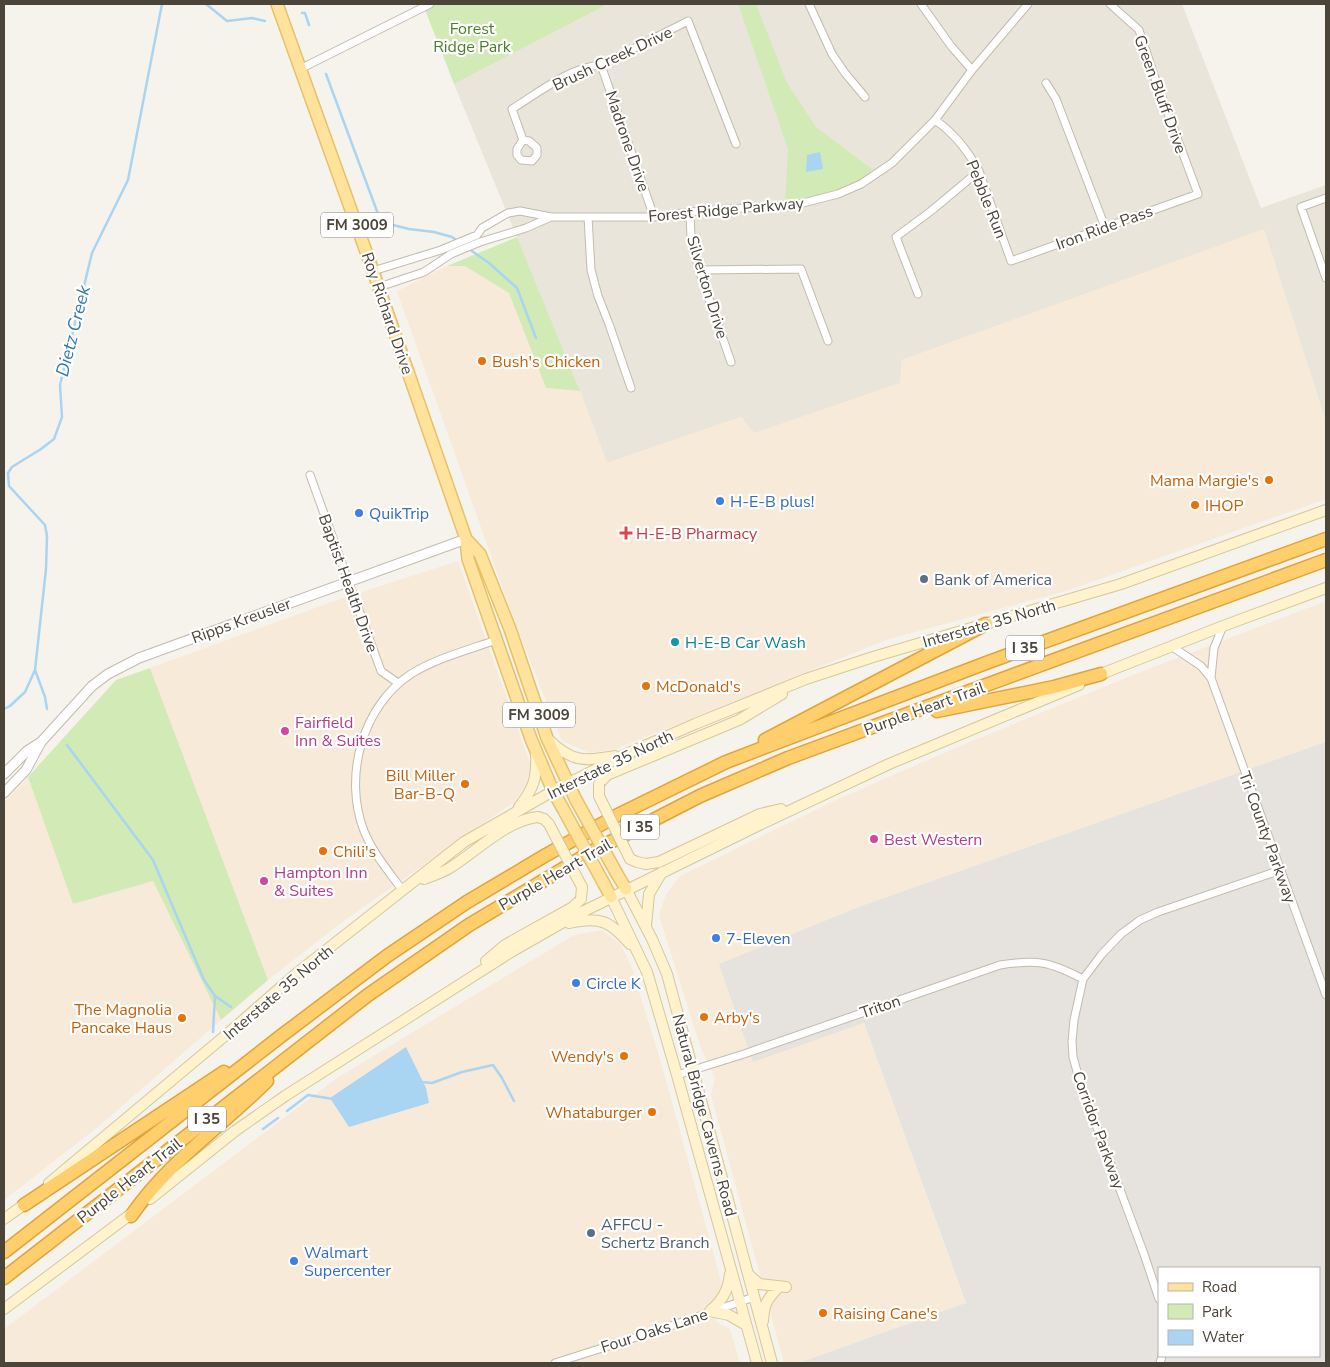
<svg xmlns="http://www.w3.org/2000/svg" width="1330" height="1367" font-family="'Nunito Sans',sans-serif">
<rect width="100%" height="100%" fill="#f6f3ec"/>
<path fill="#eae5da" d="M608,4H1182L1261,208L1326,185V422L1264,230L902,360L900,383L754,434L741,417L607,463L580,391L454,84Z"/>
<path fill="#f7ead8" d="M1264,229L1326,422V499L1066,591L886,640L616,749L590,753L562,741L512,615L397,291L447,266H465L509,293L546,388L580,391L607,463L741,417L754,433L900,383L902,360Z
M458,561L531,766L527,783L514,802L342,922L268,980L150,668L340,599Z
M1326,601V742L753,1061L864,1023L966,1304L799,1363H784L711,1095L715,1078L701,1049L659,915L666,894L680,876L836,800L960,746L1143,671Z
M28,777L73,904L153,881L221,1020L99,1126L4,1200V803Z
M602,930L620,943L632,968L662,1066L721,1281L716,1322L730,1329L740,1363H4V1329L337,1078L574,935Z"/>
<path fill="#e6e2dd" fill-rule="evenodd" d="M1326,742V1363H799L966,1303L864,1023L753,1062L719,964L859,907ZM1159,1268H1319V1356H1159Z"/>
<path fill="#d2eab5" d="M430,4H608L454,84L424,7Z
M738,4H756L787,83L816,127L877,173L838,194L785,205L788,149Z
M517,237L580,391L546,388L509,293L465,266H447Z
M150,668L268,980L221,1020L153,881L73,904L28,777L116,680Z"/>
<path fill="#a9d4f2" d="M820,152L823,169L806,172L807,155Z
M406,1047L426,1088L429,1103L349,1127L330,1098Z"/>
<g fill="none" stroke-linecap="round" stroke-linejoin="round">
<path stroke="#a9d4f2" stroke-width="2.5" d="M206,4L227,21L252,18L265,21
M302,13H305L309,25
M326,74L381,222L409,229L434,232L452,237L489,263L517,288L536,338
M35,670L45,697L47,709
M4,709L10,706L25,692L35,670L46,569L47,536L45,525L9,486L8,473L12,467L41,449L54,439L62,417L60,385L92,253L128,180L162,4
M67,745L153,860L204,980L215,996L231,1007
M213,1032L215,996
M421,1082L432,1083L462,1072L493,1065L502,1078L514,1101
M287,1111L308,1095L333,1099
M263,1129L278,1118"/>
<defs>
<path id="minor" d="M809,4L832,54L845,73L865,97
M921,4L951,46L972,70
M601,65L654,217
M300,69L430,4
M1046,83L1056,99L1105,227
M935,120C954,133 968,151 979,171L1011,261L1198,194L1156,81L1139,30L1110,4
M523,140L517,149V155L521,160L532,161L537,155V148L529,141L523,140L512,109C538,93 570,67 601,65L688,21L736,144
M1326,198L1301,207L1326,278
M690,212L691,238L699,270L731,362
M588,217L591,270L598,296L609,324L631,388
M699,270L801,269L828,341
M373,271L441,250L477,235L482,228L508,213L520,211L551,217H654L690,212L799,204L838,194L861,184L892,163L935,120L972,70L1028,4
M379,287L424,272L451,254L480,242L526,228L551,217
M918,294L896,237L931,211L979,171
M310,475L381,671L398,683
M1171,646L1201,666L1211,678L1326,995
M1211,678L1214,648L1223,626
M403,891C389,872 373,853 364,831C343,777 362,706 411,674C437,658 468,650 496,640
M677,1075L744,1054L1000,965C1038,959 1050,962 1083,979
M1159,1299L1144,1254L1080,1082L1073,1057L1072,1042L1074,1020L1083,979L1102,954L1121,934L1140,920L1158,912L1281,870
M555,1363L662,1329L754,1297
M1160,1363L1162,1356"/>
<path id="tertiary" d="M4,774L27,751L41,742L92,686L108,674L139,658L466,539
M4,793L26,770L41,742"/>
<path id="secondary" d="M1096,676L1223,626L1326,588
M549,740C573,763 584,761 615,756
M599,784L607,775L739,720L782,694
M519,807C534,788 537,778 536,754
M646,864L659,862L760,814L781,809
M424,879C432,876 441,873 448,869C475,853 506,820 538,817
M626,889L652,939L667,974L772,1363
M611,897L647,972L677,1075L757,1363
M569,923C600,916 610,921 630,944
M646,926L649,894L662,872
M486,961L505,945L573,907L581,899
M49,1183L226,1035L297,973L464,842L553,791L626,754L695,724L806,679L873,657L1121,584L1326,510
M150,1199L235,1131L285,1096L511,952L574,916L755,827L889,764L1079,685
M4,1219L29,1201
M748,1274L759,1284L786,1287
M4,1309L135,1211
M710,1311C723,1300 728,1290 730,1274
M710,1311L729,1315L746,1325
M763,1321C764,1305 766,1301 776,1290"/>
<path id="primary" d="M277,4L373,271L466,539L468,559L531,739L553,791L562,807
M466,539L480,554L510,629L547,738L576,800
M617,874L626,889
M603,882L611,897"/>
<path id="motorway" d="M937,711L1054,687L1101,674
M765,740L986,624
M24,1205L224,1072
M131,1216C169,1161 221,1127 267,1081
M4,1252L281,1036L387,956L467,902L546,855L618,815L726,762L986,663L1326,539
M4,1278L368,995L469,925L593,851L700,796L788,758L1326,560"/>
</defs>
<use href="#minor" stroke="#c2bbae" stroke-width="9"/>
<use href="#tertiary" stroke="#c2bbae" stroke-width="11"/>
<use href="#secondary" stroke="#d6c79b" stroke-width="12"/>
<use href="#primary" stroke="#e6c16a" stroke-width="14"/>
<use href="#motorway" stroke="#e0a43c" stroke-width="15"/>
<use href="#minor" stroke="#fff" stroke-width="7"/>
<use href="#tertiary" stroke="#fff" stroke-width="9"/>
<use href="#secondary" stroke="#fff3cd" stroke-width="10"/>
<use href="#primary" stroke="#ffe39c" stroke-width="11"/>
<use href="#motorway" stroke="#ffcf6e" stroke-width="12"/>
<defs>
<path id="secondary-bridge" d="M599,784V796L630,859L637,862L646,864
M538,817L544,819L549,824L582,887L581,899"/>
<path id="primary-bridge" d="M576,800L617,874
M562,807L603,882"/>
</defs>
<use href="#secondary-bridge" stroke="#d6c79b" stroke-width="12" stroke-linecap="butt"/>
<use href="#primary-bridge" stroke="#e6c16a" stroke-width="14" stroke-linecap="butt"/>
<use href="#secondary-bridge" stroke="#fff3cd" stroke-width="10"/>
<use href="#primary-bridge" stroke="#ffe39c" stroke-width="11"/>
</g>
<g fill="#e8710a" stroke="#fff" stroke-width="2">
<circle cx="482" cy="361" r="5"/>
<circle cx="1269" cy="480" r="5"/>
<circle cx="1195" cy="505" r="5"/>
<circle cx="646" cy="686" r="5"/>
<circle cx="465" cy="784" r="5"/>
<circle cx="323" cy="851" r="5"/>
<circle cx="704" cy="1017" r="5"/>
<circle cx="182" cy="1018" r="5"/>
<circle cx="624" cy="1056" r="5"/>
<circle cx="652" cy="1112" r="5"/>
<circle cx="823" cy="1313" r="5"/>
</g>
<g fill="#3f7fe0" stroke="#fff" stroke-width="2">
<circle cx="720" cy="501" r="5"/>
<circle cx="359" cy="513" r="5"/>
<circle cx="716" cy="938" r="5"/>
<circle cx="576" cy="983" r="5"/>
<circle cx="294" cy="1261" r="5"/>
</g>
<path fill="#e0444e" stroke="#fff" stroke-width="2" d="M623.5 525.5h5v5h5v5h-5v5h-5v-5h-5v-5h5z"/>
<g fill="#5c6f8a" stroke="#fff" stroke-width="2">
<circle cx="924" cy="579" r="5"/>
<circle cx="591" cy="1233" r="5"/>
</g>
<circle fill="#0f9aa8" stroke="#fff" stroke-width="2" cx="675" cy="642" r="5"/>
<g fill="#d1479c" stroke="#fff" stroke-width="2">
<circle cx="285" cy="731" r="5"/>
<circle cx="874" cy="839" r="5"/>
<circle cx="264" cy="881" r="5"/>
</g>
<g text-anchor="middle" stroke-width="4.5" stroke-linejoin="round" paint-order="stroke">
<g fill="#fff" stroke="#817c74" stroke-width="1">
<rect x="321" y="212.5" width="72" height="25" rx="4"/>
<rect x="1006" y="635.5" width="38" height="25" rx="4"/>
<rect x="503" y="702.5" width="72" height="25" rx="4"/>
<rect x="621" y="814.5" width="38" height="25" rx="4"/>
<rect x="188" y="1106.5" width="38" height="25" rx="4"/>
</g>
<g font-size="15" font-weight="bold" fill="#4b4439">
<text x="357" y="230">FM 3009</text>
<text x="1025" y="653">I 35</text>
<text x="539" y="720">FM 3009</text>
<text x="640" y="832">I 35</text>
<text x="207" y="1124">I 35</text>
</g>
<g font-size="16" fill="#4a7f2a" stroke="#fff">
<text x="472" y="34">Forest<tspan x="472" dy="18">Ridge Park</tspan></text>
</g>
<g font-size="16" fill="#4b4439" stroke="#fff">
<text transform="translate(612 58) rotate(-25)" y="6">Brush Creek Drive</text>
<text transform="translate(1161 94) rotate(70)" y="6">Green Bluff Drive</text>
<text transform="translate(628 141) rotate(71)" y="6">Madrone Drive</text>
<text transform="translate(987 199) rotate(68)" y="6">Pebble Run</text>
<text transform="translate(726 209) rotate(-5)" y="6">Forest Ridge Parkway</text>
<text transform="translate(1104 227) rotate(-20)" y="6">Iron Ride Pass</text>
<text transform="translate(708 287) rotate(73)" y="6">Silverton Drive</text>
<text transform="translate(388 313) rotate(71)" y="6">Roy Richard Drive</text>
<text transform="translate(349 583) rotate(70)" y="6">Baptist Health Drive</text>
<text transform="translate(241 620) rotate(-20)" y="6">Ripps Kreusler</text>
<text transform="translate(989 623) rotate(-16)" y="6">Interstate 35 North</text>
<text transform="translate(924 708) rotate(-20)" y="6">Purple Heart Trail</text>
<text transform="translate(610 764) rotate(-26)" y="6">Interstate 35 North</text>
<text transform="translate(1268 837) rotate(70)" y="6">Tri County Parkway</text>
<text transform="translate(555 874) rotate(-30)" y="6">Purple Heart Trail</text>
<text transform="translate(278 992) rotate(-40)" y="6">Interstate 35 North</text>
<text transform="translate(880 1006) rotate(-19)" y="6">Triton</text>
<text transform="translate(705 1115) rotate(75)" y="6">Natural Bridge Caverns Road</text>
<text transform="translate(1099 1130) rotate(70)" y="6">Corridor Parkway</text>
<text transform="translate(129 1180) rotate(-38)" y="6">Purple Heart Trail</text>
<text transform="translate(654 1330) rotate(-18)" y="6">Four Oaks Lane</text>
</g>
<g font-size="16" fill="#c56008" stroke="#fff" text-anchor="start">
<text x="492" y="367">Bush's Chicken</text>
<text x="1259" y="486" text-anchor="end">Mama Margie's</text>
<text x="1205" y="511">IHOP</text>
<text x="656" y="692">McDonald's</text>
<text x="455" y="781" text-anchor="end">Bill Miller<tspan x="455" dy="18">Bar-B-Q</tspan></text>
<text x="333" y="857">Chili's</text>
<text x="172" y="1015" text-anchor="end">The Magnolia<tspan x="172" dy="18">Pancake Haus</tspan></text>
<text x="714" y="1023">Arby's</text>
<text x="614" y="1062" text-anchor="end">Wendy's</text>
<text x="642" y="1118" text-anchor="end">Whataburger</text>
<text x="833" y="1319">Raising Cane's</text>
</g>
<g font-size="16" fill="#366cbe" stroke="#fff" text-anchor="start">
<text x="730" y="507">H-E-B plus!</text>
<text x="369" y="519">QuikTrip</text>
<text x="726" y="944">7-Eleven</text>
<text x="586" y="989">Circle K</text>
<text x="304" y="1258">Walmart<tspan x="304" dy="18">Supercenter</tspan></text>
</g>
<g font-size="16" fill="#be3a42" stroke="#fff" text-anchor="start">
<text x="636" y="539">H-E-B Pharmacy</text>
</g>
<g font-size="16" fill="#4e5e75" stroke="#fff" text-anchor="start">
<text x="934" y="585">Bank of America</text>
<text x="601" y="1230">AFFCU -<tspan x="601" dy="18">Schertz Branch</tspan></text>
</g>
<g font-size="16" fill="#0d838f" stroke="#fff" text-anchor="start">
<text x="685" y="648">H-E-B Car Wash</text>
</g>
<g font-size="16" fill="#b23c85" stroke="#fff" text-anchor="start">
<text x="295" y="728">Fairfield<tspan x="295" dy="18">Inn &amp; Suites</tspan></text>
<text x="884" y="845">Best Western</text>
<text x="274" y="878">Hampton Inn<tspan x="274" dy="18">&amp; Suites</tspan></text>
</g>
<g font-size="18" font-style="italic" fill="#2e7ab2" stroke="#fff">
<text transform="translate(73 331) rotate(-76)" y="6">Dietz Creek</text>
</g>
</g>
<rect width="1330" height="1367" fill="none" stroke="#4b4439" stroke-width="10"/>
<rect x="1158" y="1267" width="162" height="90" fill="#ffffff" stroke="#b7b4b0"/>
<rect x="1168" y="1283" width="25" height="8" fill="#ffe39c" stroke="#b7b4b0"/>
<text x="1202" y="1292" font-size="15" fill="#4b4439">Road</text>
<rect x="1168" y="1304" width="25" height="15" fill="#d2eab5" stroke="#b7b4b0"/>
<text x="1202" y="1317" font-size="15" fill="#4b4439">Park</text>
<rect x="1168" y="1330" width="25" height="15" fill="#a9d4f2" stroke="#b7b4b0"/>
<text x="1202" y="1342" font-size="15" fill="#4b4439">Water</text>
</svg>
